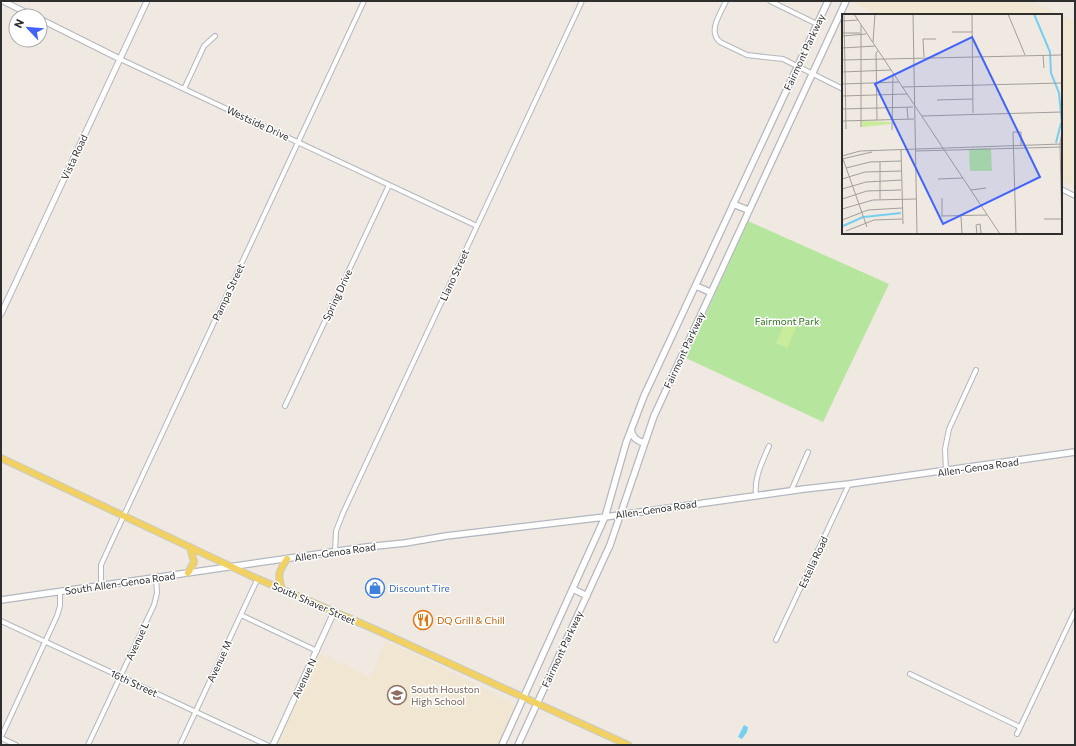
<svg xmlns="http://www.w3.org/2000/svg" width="1076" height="746" font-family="Commissioner,sans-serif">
<rect width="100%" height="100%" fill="#efe9e1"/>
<path fill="#f0e6d1" d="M858,1H1031L1061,15H878L856,5Z
M1061,15L1075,22V187L1061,180Z
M386,641L432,662L512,703L515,707L514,711L499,745H276L318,653L370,677Z"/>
<path fill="#b6e59e" d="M748,221L889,284L823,422L686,358Z"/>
<path fill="#c9ec9a" d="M785,323L796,328L787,348L776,343Z"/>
<path fill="#75cff0" d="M744,725L748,727L747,732L742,739L738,737Z"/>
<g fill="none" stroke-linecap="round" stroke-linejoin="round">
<defs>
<path id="minor" d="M726,1C721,13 707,31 720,42L747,55L783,59L843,89
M770,1L817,24
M120,59L477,226
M184,89L204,46L215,36
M1061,189L1075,196
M285,406L389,185
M946,471L945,449L949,429L976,370
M791,491L808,452
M756,495C754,477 762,463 769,446
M335,552L336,531L343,513L582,1
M101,586V565L111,543L364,1
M241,615L317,651
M1,621L267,745
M776,640L849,484
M910,674L1020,727
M1017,734L1075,611
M1,737L57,616L60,606V592
M1,738L16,745
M88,745L154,605L157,593L156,578
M180,745L258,578"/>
<path id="tertiary" d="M3,1L33,16
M40,19L120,59
M1,314L147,1
M273,745L334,612"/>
<path id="secondary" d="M733,204L748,210
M696,286L710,292
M631,430C633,438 636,440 644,443
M573,589L587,596
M1,600L366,547L405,543L446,536L605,517L804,489L849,484L1075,452
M502,745L605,517L626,443L644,396L828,1
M518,745L610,545L654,416L846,1"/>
<path id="primary" d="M1,458L249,575L374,629L628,745
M188,573L194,562L190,547
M282,589C277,574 279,571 287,559"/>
</defs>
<use href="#minor" stroke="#b4b7c1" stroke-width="6"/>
<use href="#tertiary" stroke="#b4b7c1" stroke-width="7"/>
<use href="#secondary" stroke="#b4b7c1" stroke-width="8"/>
<use href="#primary" stroke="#c9c9c9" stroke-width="8"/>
<use href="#minor" stroke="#fff" stroke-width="4"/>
<use href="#tertiary" stroke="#fff" stroke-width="5"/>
<use href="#secondary" stroke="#fff" stroke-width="5.5"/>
<use href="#primary" stroke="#f2d163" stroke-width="6"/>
</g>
<defs>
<symbol id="shop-ring" viewBox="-11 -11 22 22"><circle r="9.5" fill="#fff" stroke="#3f7fe0" stroke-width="1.5"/><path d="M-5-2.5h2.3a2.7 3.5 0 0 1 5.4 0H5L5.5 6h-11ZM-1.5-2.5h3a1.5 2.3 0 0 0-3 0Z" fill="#3f7fe0"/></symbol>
<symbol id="restaurant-ring" viewBox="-11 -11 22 22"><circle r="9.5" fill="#fff" stroke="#e8710a" stroke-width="1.5"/><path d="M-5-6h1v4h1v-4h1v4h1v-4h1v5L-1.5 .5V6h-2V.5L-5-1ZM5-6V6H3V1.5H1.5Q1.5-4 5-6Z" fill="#e8710a"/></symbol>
<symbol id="school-ring" viewBox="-11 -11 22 22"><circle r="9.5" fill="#fff" stroke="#8d6e63" stroke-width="1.5"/><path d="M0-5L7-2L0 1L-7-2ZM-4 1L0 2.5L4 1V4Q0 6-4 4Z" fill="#8d6e63"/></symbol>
</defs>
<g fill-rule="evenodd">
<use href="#shop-ring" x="364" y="577" width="22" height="22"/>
<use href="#restaurant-ring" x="412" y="609" width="22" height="22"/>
<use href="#school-ring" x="386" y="684" width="22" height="22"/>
</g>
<g text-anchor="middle" stroke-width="3" stroke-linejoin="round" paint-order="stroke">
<g font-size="10" fill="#2e2e2e" stroke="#fff">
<text transform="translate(804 52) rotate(-65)" y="4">Fairmont Parkway</text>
<text transform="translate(258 123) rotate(25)" y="4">Westside Drive</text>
<text transform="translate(74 157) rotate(-65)" y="4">Vista Road</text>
<text transform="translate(454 275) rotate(-65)" y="4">Llano Street</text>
<text transform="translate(228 292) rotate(-65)" y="4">Pampa Street</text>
<text transform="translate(337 295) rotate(-65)" y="4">Spring Drive</text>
<text transform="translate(684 350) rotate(-65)" y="4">Fairmont Parkway</text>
<text transform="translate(978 467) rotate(-8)" y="4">Allen-Genoa Road</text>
<text transform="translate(656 509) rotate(-8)" y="4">Allen-Genoa Road</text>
<text transform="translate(335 552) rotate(-8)" y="4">Allen-Genoa Road</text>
<text transform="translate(813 562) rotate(-65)" y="4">Estella Road</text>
<text transform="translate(120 583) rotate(-8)" y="4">South Allen-Genoa Road</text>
<text transform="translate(314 603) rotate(24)" y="4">South Shaver Street</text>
<text transform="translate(137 641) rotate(-65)" y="4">Avenue L</text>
<text transform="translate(562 649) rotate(-65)" y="4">Fairmont Parkway</text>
<text transform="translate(219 661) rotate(-65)" y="4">Avenue M</text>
<text transform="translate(304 678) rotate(-65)" y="4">Avenue N</text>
<text transform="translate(134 683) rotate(25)" y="4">16th Street</text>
</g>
<g font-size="10" fill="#2c6e1b" stroke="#fff">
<text x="787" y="325">Fairmont Park</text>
</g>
<g font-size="10" fill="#366cbe" stroke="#fff" text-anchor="start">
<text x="389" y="592">Discount Tire</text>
</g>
<g font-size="10" fill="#c56008" stroke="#fff" text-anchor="start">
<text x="437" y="624">DQ Grill &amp; Chill</text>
</g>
<g font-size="10" fill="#785e54" stroke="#fff" text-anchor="start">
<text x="411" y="693">South Houston<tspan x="411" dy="12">High School</tspan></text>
</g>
</g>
<g transform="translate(842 14)">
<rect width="220" height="220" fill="#efe9e1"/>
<path d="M149,134L150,157H128L127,135Z" fill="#b6e59e"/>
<path d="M20,107L49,108V110L20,113Z" fill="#c9ec9a"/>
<path fill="none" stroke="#75cff0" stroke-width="2" d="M192,0L208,38L209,59L217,79L220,111M214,129L219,109M22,203L59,199M1,212L21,203"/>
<path fill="none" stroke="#a29e99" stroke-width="1" d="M2,0L4,115M12,0L158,220M71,0L75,220M130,0L131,99M166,0L183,41M0,7L16,6M19,11V113M110,18H130M0,19H18M0,22L24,20M31,28L33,0M0,34L33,32M201,41L202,54M82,43L81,25H94M0,46L220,41M0,58L49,56M0,70L57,68M60,73L220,69M0,82L65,80M95,86L131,85M65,93L66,105M0,95L71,93M80,102L220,98M35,106L34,39L36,37M0,107L72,105M50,116L51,60M59,136L61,210M74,137L220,133M0,142L18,137L220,130M0,145L30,138M1,145L25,213M38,148V185M4,154L28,148L59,147M0,165L23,158L60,157M96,165L121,164M0,175L24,168L60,166M129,176L144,174M100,184V202M0,185L25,177L59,176M0,195L31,186L74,185M99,202L145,201M119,202L120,220M202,205H219M0,206L26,196L60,194M138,210L139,219L135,220L134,211ZM4,217L32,206L60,205M174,220L171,118H179V131M220,220L218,130L220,117"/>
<path fill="#4264fb" fill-opacity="0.15" stroke="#4264fb" stroke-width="2" d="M130,23L198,163L101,210L33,70Z"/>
<rect width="220" height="220" fill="none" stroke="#2e2e2e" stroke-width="2"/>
</g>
<rect width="1076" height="746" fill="none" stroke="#2e2e2e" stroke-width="4"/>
<g transform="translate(28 28) rotate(296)"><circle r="19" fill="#ffffff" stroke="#ababab"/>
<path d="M0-3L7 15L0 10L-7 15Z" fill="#4264fb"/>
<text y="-6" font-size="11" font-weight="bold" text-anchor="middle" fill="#2e2e2e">N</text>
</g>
</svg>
